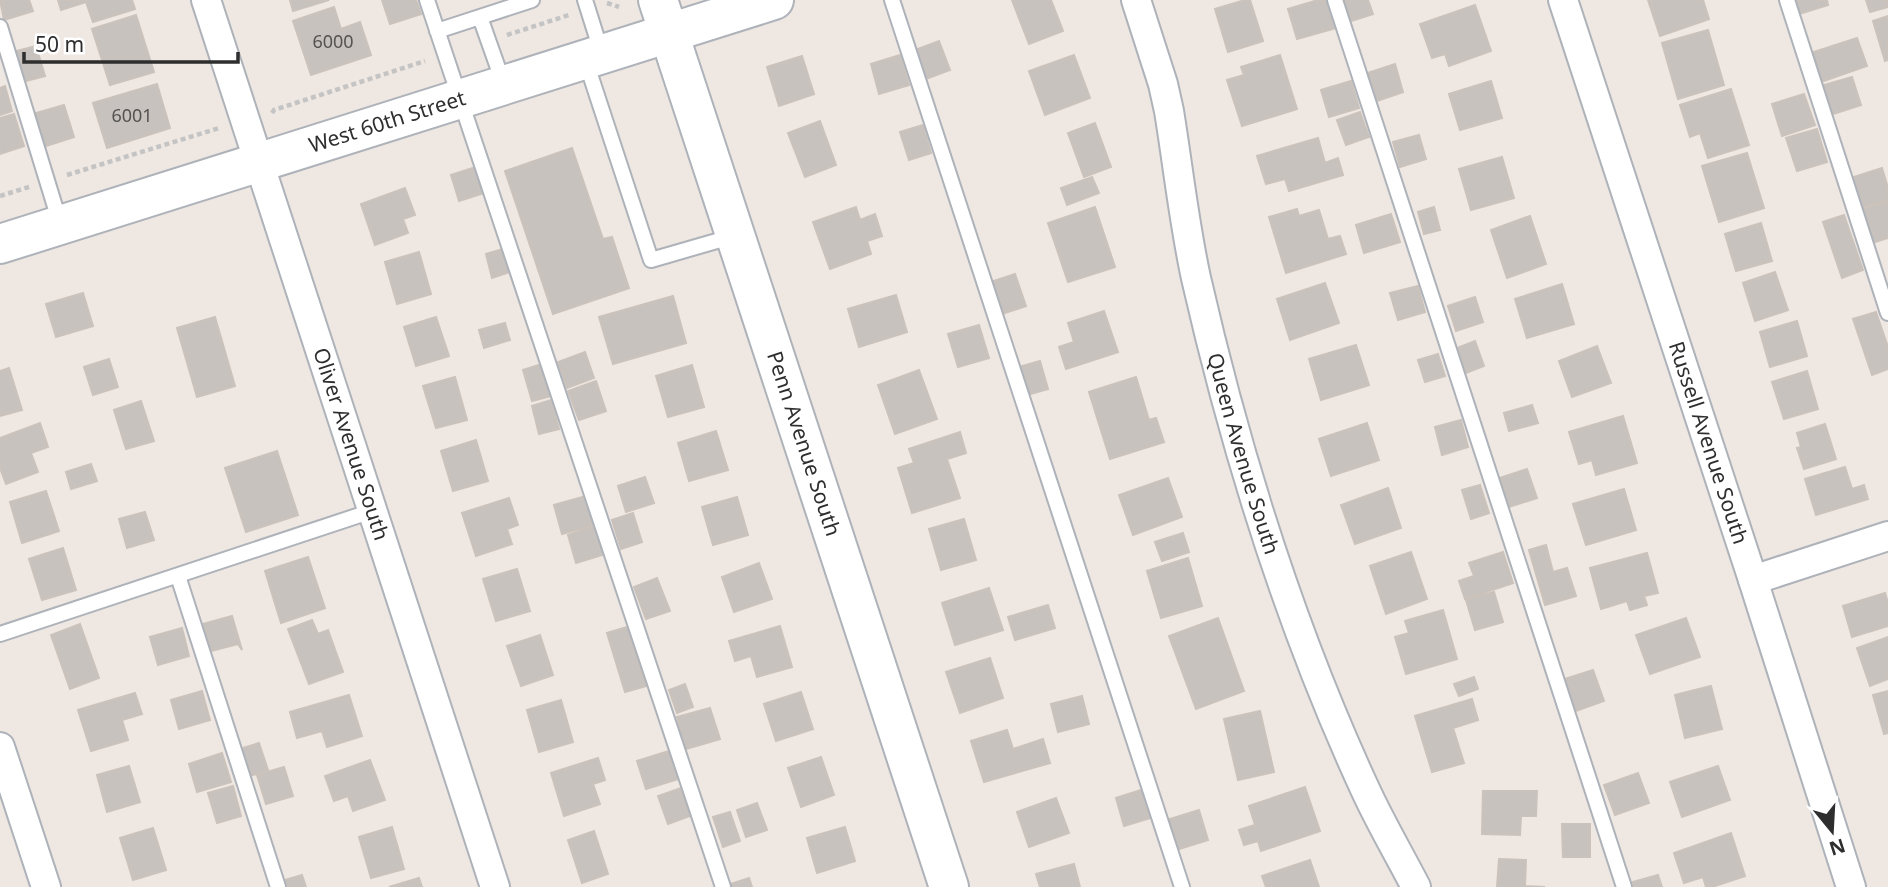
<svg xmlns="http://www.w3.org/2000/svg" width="1888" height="887" font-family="'Noto Sans',sans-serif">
<rect width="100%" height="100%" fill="#eee7e2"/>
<path fill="#c7c2bd" stroke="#cac2bb" stroke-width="2" d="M0,0H29L33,11L4,20Z
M58,0H132L135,9L93,22L86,2L61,10Z
M290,0H329L293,11Z
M382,0H416L421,14L390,24Z
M1012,0H1051L1063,31L1029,44Z
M1245,0H1250L1263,41L1228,52L1215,9Z
M1318,0H1327L1336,28L1297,39L1288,9Z
M1344,0H1368L1373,14L1351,21Z
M1648,0H1703L1709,19L1660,36Z
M1794,0H1827L1828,5L1799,14Z
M1866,0H1888V7L1870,12Z
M1475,5L1491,51L1449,66L1445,54L1432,58L1420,24Z
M334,7L341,29L360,22L371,55L311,75L293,21Z
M136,15L154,72L110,85L92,29Z
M1888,16V60L1885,61L1873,21Z
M1708,30L1724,85L1678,99L1662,43Z
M1857,38L1867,66L1821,82L1811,53Z
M939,41L950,70L926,79L915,50Z
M36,46L45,76L22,82L13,52Z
M900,55L909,85L879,94L871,64Z
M1074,55L1090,98L1045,115L1029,71Z
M1280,55L1297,109L1242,126L1227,80L1244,75L1241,67Z
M802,56L814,94L779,106L767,67Z
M1395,64L1403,92L1377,101L1368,73Z
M1852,77L1861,105L1830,115L1821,86Z
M1351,81L1359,108L1329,117L1321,90Z
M1491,81L1502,118L1460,130L1449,94Z
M157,84L170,128L107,148L93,103Z
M5,86L12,111L0,115V88Z
M1731,89L1749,145L1708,158L1700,133L1690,137L1680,105Z
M1804,94L1815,125L1782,136L1772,104Z
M64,105L74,137L43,147L33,114Z
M1360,112L1369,137L1346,145L1337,120Z
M14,114L24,146L0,154V118Z
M820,121L836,165L805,177L788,133Z
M1095,123L1111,167L1084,177L1068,133Z
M923,125L931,153L909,160L900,132Z
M1817,129L1827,162L1797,171L1786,138Z
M1419,135L1426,159L1400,167L1393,142Z
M1318,138L1325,163L1338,158L1343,175L1289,191L1285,179L1266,184L1257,156Z
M572,148L603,239L612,237L629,288L553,314L505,171Z
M1747,153L1764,208L1719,222L1702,166Z
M1502,157L1514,198L1471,210L1459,169Z
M479,166L487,192L459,201L451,175Z
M1882,168L1888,188V200L1860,208L1851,178Z
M1092,177L1099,193L1067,205L1061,188Z
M405,188L415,215L403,219L408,233L375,245L361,204Z
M1888,202V238L1872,243L1861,210Z
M856,207L860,220L875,214L882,236L867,241L871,254L830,269L813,222Z
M1095,207L1115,267L1068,282L1048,223Z
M1434,207L1440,230L1424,234L1418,212Z
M1297,209L1299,216L1319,210L1328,239L1340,236L1346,254L1286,273L1269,217Z
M1391,214L1400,242L1364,253L1356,225Z
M1844,215L1863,270L1842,278L1823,222Z
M1530,216L1546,264L1507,278L1491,230Z
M1761,223L1772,261L1736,271L1725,234Z
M503,249L510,272L492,278L486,254Z
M419,252L431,294L397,304L385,262Z
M1775,272L1788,310L1755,321L1743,283Z
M1015,274L1026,306L1002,314L991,282Z
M1325,283L1339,323L1290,340L1277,299Z
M1562,284L1574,324L1527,338L1515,299Z
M1418,286L1425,312L1398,320L1390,293Z
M83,293L93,326L56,337L46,304Z
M896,295L907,332L859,347L848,309Z
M673,296L686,343L613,364L599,317Z
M1475,297L1483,322L1456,331L1448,306Z
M1104,311L1118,352L1066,369L1059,347L1074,342L1068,323Z
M1876,312L1888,347V369L1872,375L1853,319Z
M215,317L235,386L197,397L177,328Z
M436,317L449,356L416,366L404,327Z
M1797,321L1807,356L1770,367L1760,332Z
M505,323L510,340L484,348L479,330Z
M979,325L989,358L958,367L948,334Z
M1475,341L1484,366L1466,373L1457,348Z
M1356,345L1369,385L1321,400L1309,359Z
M1597,346L1611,383L1572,397L1559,361Z
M585,352L594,378L567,388L558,362Z
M1438,354L1445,376L1425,382L1418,360Z
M109,359L118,387L93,395L84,367Z
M1040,361L1048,389L1027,395L1019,367Z
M542,364L551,396L532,401L523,370Z
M692,365L704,407L668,417L656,376Z
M9,368L22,410L0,416V371Z
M919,370L937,419L895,434L878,385Z
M1807,371L1818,409L1784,419L1772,382Z
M455,377L467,420L436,428L423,386Z
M1136,377L1149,420L1156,418L1164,442L1110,459L1089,392Z
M596,381L606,411L579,420L568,391Z
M551,400L559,429L539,434L532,406Z
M141,401L154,441L126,449L114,410Z
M1532,405L1538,423L1509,431L1504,413Z
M1623,416L1637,463L1596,475L1592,460L1579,464L1569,432Z
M1461,420L1468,447L1442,455L1435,427Z
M40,423L48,447L31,453L38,472L6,484L0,468V438Z
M1367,423L1379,460L1331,476L1319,439Z
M1825,424L1836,459L1804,469L1797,448L1801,447L1797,433Z
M716,431L728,470L689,481L678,443Z
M960,432L966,453L947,459L960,498L912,513L898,468L914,463L909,449Z
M476,440L488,481L453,491L441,451Z
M277,451L298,515L246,532L225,468Z
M91,464L97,481L71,489L66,472Z
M1845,467L1852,489L1864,485L1868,499L1816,515L1805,479Z
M1527,469L1537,498L1509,507L1500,478Z
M645,477L654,503L626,512L618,486Z
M1168,478L1182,517L1133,535L1119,495Z
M1480,485L1489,513L1471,519L1462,490Z
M1388,488L1401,528L1355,544L1341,505Z
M1624,489L1636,530L1586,545L1573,504Z
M46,491L59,531L22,543L10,502Z
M586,496L594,525L562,534L554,505Z
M737,497L748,535L713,545L702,507Z
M509,498L518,525L507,529L512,544L476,556L462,513Z
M145,512L154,540L127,548L119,519Z
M633,513L642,542L621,549L612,520Z
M964,519L976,560L941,570L929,529Z
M596,526L605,554L576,563L568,535Z
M1183,533L1189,552L1162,561L1155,542Z
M1546,545L1553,572L1567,568L1576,596L1545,605L1529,550Z
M63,548L76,590L42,600L29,559Z
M1411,552L1427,599L1386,614L1370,566Z
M1503,552L1513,583L1465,599L1459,581L1474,576L1469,563Z
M1647,553L1658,593L1644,596L1647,605L1630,610L1627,601L1601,609L1590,568Z
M308,557L325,608L281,623L265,571Z
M1188,558L1202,606L1161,618L1147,571Z
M759,563L772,599L734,612L722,577Z
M517,569L530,611L496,621L483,579Z
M657,578L670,611L646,619L634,587Z
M989,588L1003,630L955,645L942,603Z
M1494,592L1503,622L1475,630L1466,600Z
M1885,593L1888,603V626L1852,637L1843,606Z
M1048,605L1055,628L1015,640L1008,617Z
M1443,610L1457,659L1406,674L1395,637L1409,633L1405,621Z
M232,616L242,650L238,644L211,651L203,624Z
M1218,618L1244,691L1196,709L1169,636Z
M1686,618L1700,657L1650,674L1636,635Z
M312,620L318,634L328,630L343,672L309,684L288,629Z
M80,624L99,678L70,689L51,635Z
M780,626L792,667L757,677L751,656L735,661L729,641Z
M627,627L646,686L625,692L607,633Z
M182,628L189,656L158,665L150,637Z
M540,635L553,675L521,686L507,646Z
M1888,637V679L1870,686L1857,648Z
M990,658L1003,698L960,713L946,672Z
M1593,670L1604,701L1573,712L1562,680Z
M1474,677L1478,689L1459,696L1454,684Z
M685,684L693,707L677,713L669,690Z
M1711,686L1722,729L1685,738L1675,695Z
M202,691L210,720L179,729L171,700Z
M1888,691V733L1884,734L1873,695Z
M801,692L813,729L776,741L764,704Z
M135,693L142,714L122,720L128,740L91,751L78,710Z
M349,695L362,736L327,747L322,731L297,738L290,712Z
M1082,696L1089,724L1058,732L1051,704Z
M1472,699L1478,720L1453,728L1464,763L1432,772L1415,716Z
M561,700L573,742L539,752L527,710Z
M710,708L720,739L686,749L677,717Z
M1260,711L1274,772L1238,780L1224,719Z
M1007,730L1013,749L1043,739L1050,763L984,782L971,741Z
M259,743L268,770L250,776L240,749Z
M669,751L678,779L646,789L637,761Z
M222,753L231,782L197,792L189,764Z
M821,757L834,795L801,807L788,768Z
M598,758L605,780L593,784L600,804L564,816L551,773Z
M370,760L385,800L353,811L348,796L334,801L325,776Z
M129,766L140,802L107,812L97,775Z
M1718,766L1730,800L1682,817L1670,782Z
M284,767L293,796L266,804L257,775Z
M1638,773L1649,803L1615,815L1604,785Z
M233,786L241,816L217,823L208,793Z
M1305,787L1320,831L1261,851L1258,841L1244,845L1239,830L1255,825L1249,806Z
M681,788L690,816L668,824L658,796Z
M1141,790L1150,818L1124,826L1116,798Z
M1483,791H1537L1536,816H1521L1520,835L1482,834Z
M1056,798L1069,833L1029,847L1017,812Z
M757,803L767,830L746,837L737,810Z
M1199,810L1208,840L1176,850L1167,820Z
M730,812L740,841L723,847L713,817Z
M1562,824H1590V857H1563Z
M392,827L404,869L371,878L359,837Z
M845,827L855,861L817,873L807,838Z
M153,828L166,870L133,880L120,838Z
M594,831L608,874L582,883L568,840Z
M1731,833L1745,876L1712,887H1706L1703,877L1684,883L1674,853Z
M1499,859L1526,860L1525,886L1545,887H1497Z
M1310,860L1319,887H1266L1262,876Z
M1074,864L1080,887H1040L1036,874Z
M302,875L306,887H284L282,881Z
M1658,875L1662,887H1634L1633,882Z
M419,878L422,887H389Z
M749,878L752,887H732L731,884Z"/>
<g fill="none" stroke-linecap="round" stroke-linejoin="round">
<defs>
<path id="lane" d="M427,0L723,887
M585,0L602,54
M892,0L1182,887
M1335,0L1624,887
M1787,0L1888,313
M480,17L504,85
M0,27L60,223
M437,31L532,0
M586,62L651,260L734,236
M178,576L278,887
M0,634L372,511"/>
<g id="street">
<path id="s1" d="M206,0L495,887"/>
<path id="s2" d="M1136,0L1163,84L1169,111C1178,166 1184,223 1196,278C1236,453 1289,625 1365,789C1380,822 1399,854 1416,887"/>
<path id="s3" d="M1563,0L1753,580L1851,887"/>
<path d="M1753,580L1888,536"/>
<path d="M0,747L46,887"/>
</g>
<g id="secondary">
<path id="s4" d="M658,0L949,887"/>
<path id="s5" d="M0,244L774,0"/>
</g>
</defs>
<use href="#lane" stroke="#aeb2b9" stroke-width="18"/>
<use href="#street" stroke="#aeb2b9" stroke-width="32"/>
<use href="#secondary" stroke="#aeb2b9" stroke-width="42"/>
<path stroke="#c4c4c4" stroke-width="4.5" stroke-dasharray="5 3.5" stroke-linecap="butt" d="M607,3L619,7
M507,35L569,15
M272,113L274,110L425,61
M67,175L219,128
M0,196L29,187"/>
<use href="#lane" stroke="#fff" stroke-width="14"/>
<use href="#street" stroke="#fff" stroke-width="28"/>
<use href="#secondary" stroke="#fff" stroke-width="38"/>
</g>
<g text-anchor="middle" stroke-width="6" stroke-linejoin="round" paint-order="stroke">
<g font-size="18" fill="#545352">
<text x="333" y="48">6000</text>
<text x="132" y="122">6001</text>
</g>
<g font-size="21" fill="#2e2e2e" stroke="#fff">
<text dy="7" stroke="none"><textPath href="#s5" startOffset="406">West 60th Street</textPath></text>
<text dy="7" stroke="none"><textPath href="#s3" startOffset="466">Russell Avenue South</textPath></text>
<text dy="7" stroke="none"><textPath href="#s1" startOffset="467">Oliver Avenue South</textPath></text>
<text dy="7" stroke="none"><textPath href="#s4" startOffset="467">Penn Avenue South</textPath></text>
<text dy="7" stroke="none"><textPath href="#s2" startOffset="467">Queen Avenue South</textPath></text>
</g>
</g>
<g transform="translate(1832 831) rotate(162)" stroke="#ffffff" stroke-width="5" paint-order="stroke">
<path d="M0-5L12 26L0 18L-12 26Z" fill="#2e2e2e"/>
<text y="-10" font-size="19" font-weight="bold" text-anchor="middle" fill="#2e2e2e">N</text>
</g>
<path d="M24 52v10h214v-10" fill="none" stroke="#2e2e2e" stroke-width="3.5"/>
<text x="35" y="52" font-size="21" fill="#2e2e2e" stroke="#ffffff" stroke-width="5" paint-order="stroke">50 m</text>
</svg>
